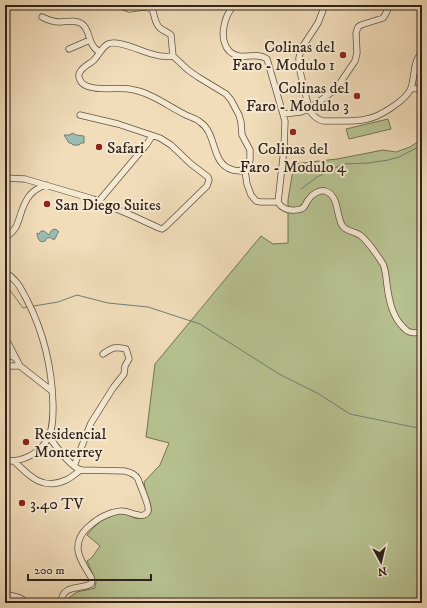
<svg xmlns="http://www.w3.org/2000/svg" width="427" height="608" font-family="'IM FELL DW Pica',serif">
<rect width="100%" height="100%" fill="#f1ddba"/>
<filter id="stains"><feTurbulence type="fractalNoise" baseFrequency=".005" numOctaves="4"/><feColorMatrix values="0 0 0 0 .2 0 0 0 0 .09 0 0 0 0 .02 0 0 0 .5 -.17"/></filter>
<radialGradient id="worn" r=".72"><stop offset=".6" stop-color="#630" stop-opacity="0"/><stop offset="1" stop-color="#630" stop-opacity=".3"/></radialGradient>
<path fill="#b7c291" stroke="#737256" d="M388,119L391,129L349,139L346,129Z
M422,139V603H64V601L77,592L95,588L96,582L87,561C94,557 95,552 100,546L87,535C97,523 109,511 126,514C129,515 132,517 135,518C142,520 146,516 151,512L150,505L146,495L144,482L160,465L169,443L146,437L155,364L261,236L273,244L288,243V200L294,164L337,159L383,150L396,152L410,147Z"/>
<path fill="#9bbcb0" stroke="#707f75" d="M73,133L76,135L84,136V143H81L79,145H73L71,143H69L64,135H69Z
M54,229L57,230L59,232L57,234L56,237L54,240C51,238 50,237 47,238C46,239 46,240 45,241C39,244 37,237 37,233L39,234L41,231H44L49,235L51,231Z"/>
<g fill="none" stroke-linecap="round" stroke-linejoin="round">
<path stroke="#707f75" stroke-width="1" d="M301,189L317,177L343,164L368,163L388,160L399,157L422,145
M5,285L7,286L23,308L27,307
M34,306L58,302L77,295L108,303L148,307L200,324L279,374L319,394L350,414L413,427L422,428"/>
<defs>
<path id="minor" d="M120,5L129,9L145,7L152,9C155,15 154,23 160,28C163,31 168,32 171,35L173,56
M233,5C230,11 226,16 225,22C221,35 223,53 239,56C248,57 259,53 267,59L285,121L284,149L278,202
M325,5L318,23L301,49L299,58V67L309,109L336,89L355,61L357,53L356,33L358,27L361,25L383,18L385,15L390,5
M42,17C48,20 53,22 60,22C67,22 75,19 82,24C91,30 87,46 100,52
M69,49L90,40
M173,56C166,57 158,56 152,54C143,52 116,39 108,44C102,47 99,55 94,60C90,64 83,66 80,72C78,74 79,78 80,80C85,93 118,87 129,89C135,90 143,92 149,95C161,100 172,108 184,114C189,117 196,118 200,122C218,134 210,164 233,170C237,171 241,171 245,171
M173,56L188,70L198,77L226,94L231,100L239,115L241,122L242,135L250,150V160L245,171L247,184L251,195L256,201L261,202H278
M411,89L422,88
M283,114L301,112L309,109C312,115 316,119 323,121C335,121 356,122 367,119C379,117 407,100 411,88C415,77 413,60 422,53
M5,178L25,179L93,199L133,216L159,228L162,229L165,227L207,186L209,180L208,177L191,164L171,145L160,138L118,124L80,115
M99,201L147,144L152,136
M278,202C279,204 282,207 284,208C289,211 300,211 304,207C306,204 307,201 309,199C312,194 319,190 325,191C339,195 336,215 342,225C346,232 354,231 360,235C369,242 377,255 383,264C386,271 386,278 387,285C389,300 392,316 403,327C409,334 415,334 422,331
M5,238C9,235 13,232 16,227C21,216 22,204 30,195C34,190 40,187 46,185
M5,272C18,281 20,287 27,300C44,333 52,368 53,405C53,416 53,429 48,438C40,454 22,462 5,461
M5,337L20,366
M5,354L16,358
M5,366H20L52,391
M49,437C57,447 69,466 81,470L125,471C131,473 135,474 138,479C140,486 150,506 148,511C144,521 130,511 122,511C116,511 108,514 102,517C96,520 92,524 87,528C70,545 80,560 91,577L92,581L91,584C79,590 62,584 61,603
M14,461C29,476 43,491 66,480C71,478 76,473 81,470
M74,466L91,423L113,388L124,374L125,366L129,359L128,355L126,349C114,346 112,348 103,354
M5,594L20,598L28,603"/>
</defs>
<use href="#minor" stroke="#605244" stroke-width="7"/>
<use href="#minor" stroke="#f6e9d2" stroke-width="5.5"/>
</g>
<g fill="#8f2418" stroke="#f6e9d2" stroke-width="1.5">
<circle cx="343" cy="55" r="4"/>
<circle cx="357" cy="96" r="4"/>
<circle cx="293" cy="132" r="4"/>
<circle cx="99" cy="147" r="4"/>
<circle cx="47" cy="204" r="4"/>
<circle cx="26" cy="442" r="4"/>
<circle cx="22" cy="503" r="4"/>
</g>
<g text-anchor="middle" stroke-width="4" stroke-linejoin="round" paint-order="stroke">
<g font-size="16" fill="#2f231c" stroke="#f6e9d2" text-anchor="start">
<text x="335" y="52" text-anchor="end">Colinas del<tspan x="335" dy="18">Faro - Modulo 1</tspan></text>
<text x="349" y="93" text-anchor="end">Colinas del<tspan x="349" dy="18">Faro - Modulo 3</tspan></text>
<text x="107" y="153">Safari</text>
<text x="293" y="154" text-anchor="middle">Colinas del<tspan x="293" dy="18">Faro - Modulo 4</tspan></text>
<text x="55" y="210">San Diego Suites</text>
<text x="34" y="439">Residencial<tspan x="34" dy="18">Monterrey</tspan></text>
<text x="30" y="509">3.40 TV</text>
</g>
</g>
<rect width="427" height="608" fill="none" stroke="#f1ddba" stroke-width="20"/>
<rect x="6" y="6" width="415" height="596" fill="none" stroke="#2f231c" stroke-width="2"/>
<rect x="10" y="10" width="407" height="588" fill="none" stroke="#2f231c"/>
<g transform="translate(381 562) rotate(172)" stroke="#f6e9d2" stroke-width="3" paint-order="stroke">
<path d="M0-3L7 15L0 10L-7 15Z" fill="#2f231c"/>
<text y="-6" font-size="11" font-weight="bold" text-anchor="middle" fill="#2f231c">N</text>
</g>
<path d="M28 574v6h123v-6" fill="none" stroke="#2f231c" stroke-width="2"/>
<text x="34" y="574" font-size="12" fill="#2f231c" stroke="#f6e9d2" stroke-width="3" paint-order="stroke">200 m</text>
<rect width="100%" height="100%" filter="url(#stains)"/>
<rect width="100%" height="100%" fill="url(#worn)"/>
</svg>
